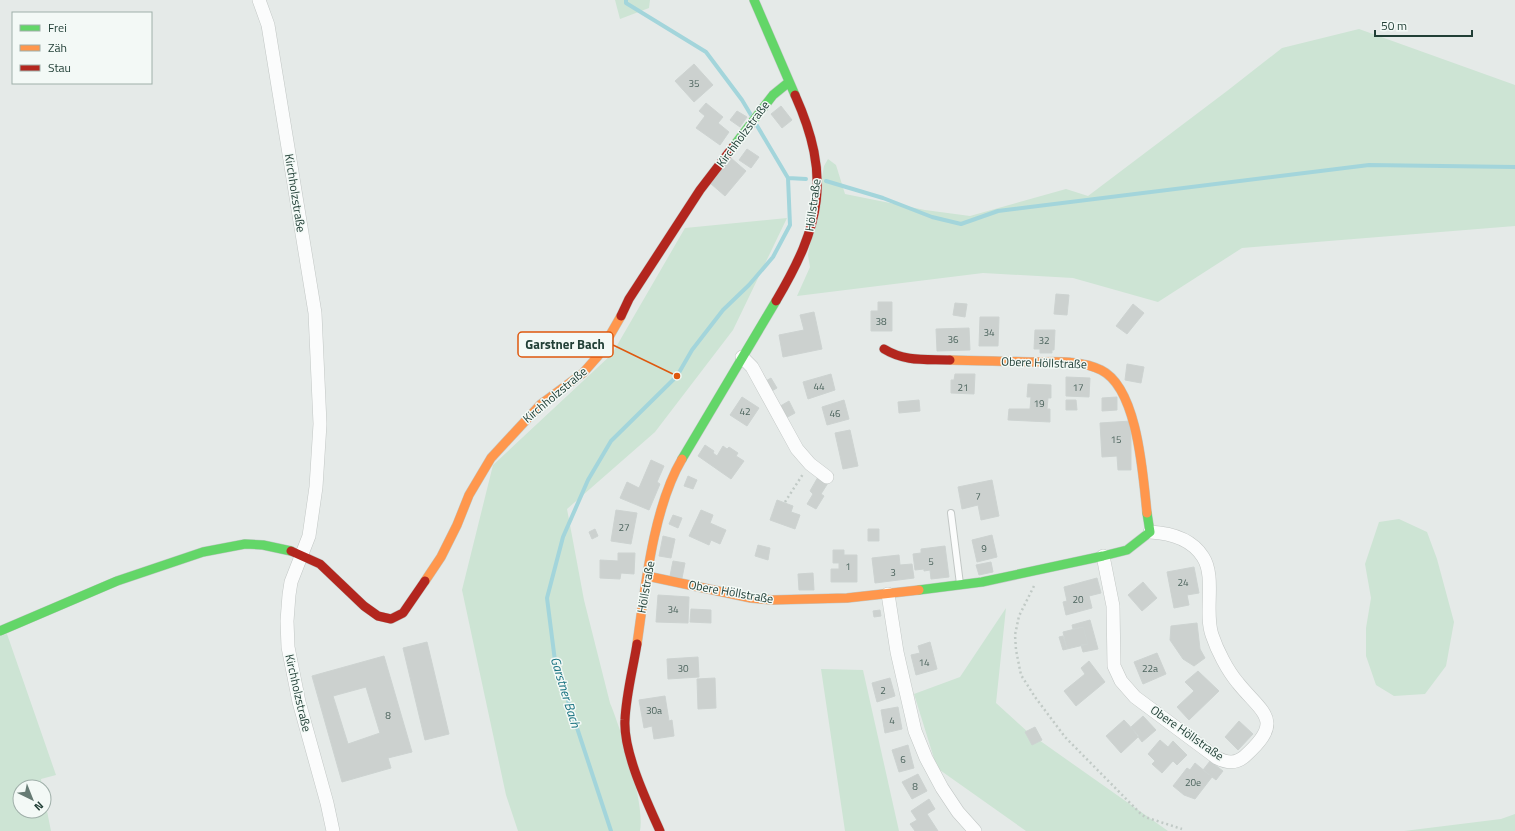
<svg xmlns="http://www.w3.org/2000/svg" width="1515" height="831" font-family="'Titillium Web',sans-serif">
<rect width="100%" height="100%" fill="#e5eae8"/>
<path fill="#cde4d4" d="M615,0H650L649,8L620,19Z
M1359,29L1515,85V226L1242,248L1158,302L1073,278L983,273L797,296L810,267L808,255L824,166L828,159L836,165L845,194L925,210L970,216L1066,189L1088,196L1227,91L1282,48Z
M787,218L733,330L655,432L567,509L584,600L610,703C621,730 645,803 640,831H518L506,795L462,590L493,465L612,354L685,228Z
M1399,519L1427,532L1437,559L1454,622L1446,666L1425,694L1394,696L1376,685L1366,656V628L1371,598L1365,564L1379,522Z
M1006,608L996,703L1029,733L1168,831H1026L937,768L914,694L960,677Z
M7,634L56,775L41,779L42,787H20V811H44V796L51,831H0V636Z
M821,669L863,670L899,831H845Z
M1515,814V831H1404L1501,819Z"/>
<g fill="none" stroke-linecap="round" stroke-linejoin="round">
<path stroke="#a3d5db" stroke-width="4" d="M626,0V3L706,52L742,100L751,115
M788,178L806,179
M826,181L883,198L932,217L961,224L998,211L1369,165L1515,167
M611,831L555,661L547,598L563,537L588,480L611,441L677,376L692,350L723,310L749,285L773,257L790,225L788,178L756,124"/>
</g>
<path fill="#ccd1cf" stroke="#cdd3d1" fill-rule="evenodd" d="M694,64L713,85L694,102L675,81Z
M706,103L723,117L718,123L729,132L720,145L696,128L705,116L699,111Z
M781,106L792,120L782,128L771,114Z
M737,111L747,117L740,127L730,120Z
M747,149L759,157L751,168L739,160Z
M731,158L746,171L725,196L710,183Z
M1056,294L1069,295L1067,315L1054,314Z
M878,302H892V331H871V311H878Z
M955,303L967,304L965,317L953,315Z
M1133,304L1144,313L1127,334L1116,326Z
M814,312L822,349L783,357L779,335L804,330L800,315Z
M980,317H999L998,346H979Z
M969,328L970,350L937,351L936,329Z
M1035,330H1055L1054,350H1052V353H1040V349H1034Z
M1127,364L1144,367L1141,383L1125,380Z
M831,374L835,390L808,399L803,382Z
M955,374H975L974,394L951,393V380H954Z
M1066,377L1090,378L1089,397L1066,396Z
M771,378L777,388L770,392L764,382Z
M1028,384L1051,385V398H1048L1047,409H1050V422L1008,420L1009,409H1030L1031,397H1027Z
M742,397L759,408L747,426L730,415Z
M1117,397V410L1102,411V398Z
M844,400L849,419L827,425L822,407Z
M919,400L920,411L899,413L898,402Z
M1066,400H1076L1077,410H1066Z
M789,401L795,413L784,419L777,408Z
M1131,421V470H1118L1117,456L1102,457L1100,423Z
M850,430L858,466L843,469L835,433Z
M705,445L714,451L713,453L717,456L723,446L727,449L729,447L738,453L736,456L744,461L731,479L698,456Z
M651,460L664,466L657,482L660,484L649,510L620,498L627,482L639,488Z
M688,476L697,480L693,489L684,486Z
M818,477L828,483L821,494L824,496L816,509L807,504L813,494L810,491Z
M992,480L999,516L981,520L978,505L962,509L958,487Z
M777,500L793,506L791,512L800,515L795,529L770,520Z
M616,510L637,513L631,544L611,541Z
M701,510L713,515L710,523L726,530L720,544L711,540L709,545L689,536Z
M673,515L682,518L678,528L669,524Z
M595,529L598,536L592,539L589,532Z
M868,529H879V541H868Z
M992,535L997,557L977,562L972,540Z
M663,536L675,539L671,558L659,556Z
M758,545L770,548L768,560L755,556Z
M945,546L949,577L931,579L930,570L924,571V569L915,570L913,554L921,553V549Z
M833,550H844V555H857V582H831V569H839V563H833Z
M618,553H635L634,574L621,573L620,579L600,578V560L618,561Z
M899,555L900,565L912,564L914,578L875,583L872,558Z
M673,561L685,563L682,578L670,576Z
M991,562L993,572L979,575L976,565Z
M1194,567L1199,593L1187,595L1189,605L1174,608L1167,572Z
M813,573L814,590H799L798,574Z
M1097,578L1101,593L1089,596L1092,608L1066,615L1063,602L1067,601L1064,587Z
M1143,582L1157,598L1142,611L1128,595Z
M658,595L689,597L688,623L656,622Z
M691,609L711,610V623L690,622Z
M880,610L881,616L874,617L873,611Z
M1090,620L1098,649L1083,652L1081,645L1088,644L1083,627L1073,629L1072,625Z
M1197,623L1200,649L1205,658L1194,666L1183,659L1170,640L1171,626Z
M1083,627L1088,644L1067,649L1063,632Z
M1063,636L1067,649L1063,650L1059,637Z
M427,642L449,734L425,740L403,648Z
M930,642L937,669L916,675L911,655L920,653L918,646Z
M1157,653L1166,674L1143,684L1134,662Z
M384,656L412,752L388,758L391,768L342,782L312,676ZM366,687L380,733L348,744L333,696Z
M698,657L699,677L668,679L667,659Z
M1089,661L1105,682L1076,706L1064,691L1085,674L1081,668Z
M1198,671L1219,691L1189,720L1177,707L1194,691L1185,682Z
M715,678L716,708L698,709L697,679Z
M890,678L895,696L877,702L872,683Z
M665,696L669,721L672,720L674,736L654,739L652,726L644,728L639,700Z
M898,707L902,729L885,733L881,710Z
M1143,716L1156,730L1142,742L1131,727Z
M1124,720L1139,736L1121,753L1106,736Z
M1239,721L1253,734L1238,750L1225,737Z
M1035,727L1042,740L1032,745L1025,732Z
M1160,740L1168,747L1173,741L1187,755L1177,765L1173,761L1162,773L1152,764L1155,761L1148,754Z
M908,745L914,768L899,772L892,750Z
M1210,761L1223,771L1216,780L1203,770Z
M1195,763L1212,777L1195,799L1184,795L1173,786L1187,768L1190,770Z
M918,774L927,791L912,799L902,782Z
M929,799L935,809L927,814L938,831H915L910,824L917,820L911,811Z"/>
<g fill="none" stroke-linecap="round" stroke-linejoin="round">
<defs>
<path id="lane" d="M951,513L960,584"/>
<path id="street" d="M259,0L268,25L315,313L320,424L316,487L309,536L291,582L289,595L287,621L288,647L299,702L327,803L333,831
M742,357L752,367L797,449L810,464L827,477
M1103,556L1113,606L1114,666L1121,681L1135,697L1217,758C1227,763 1236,764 1245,756C1285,720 1263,714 1238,683C1227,670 1217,650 1212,635C1204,612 1216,577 1203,557C1191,538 1170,533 1150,532
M888,594L897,652L915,731L926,758L942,788L958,812L975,831"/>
<path id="fast" d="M754,0L795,95
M733,147L773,95L789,82
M682,459L776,301
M919,590L982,582L1103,556L1127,550L1150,532L1147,513
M0,631L117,581L203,552L245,544L263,545L291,551"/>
<path id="slow" d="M950,360C979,361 1007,361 1035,362C1057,362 1081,360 1101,370C1138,388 1143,476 1147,513
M647,576L751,598L772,600L847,598L919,590
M425,581L441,557L457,525L469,495L491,458L541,404L583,373L598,356L621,316
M637,644C645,589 653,508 682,459"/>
<path id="jam" d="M776,301C821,225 832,178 795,95
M621,316L629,299L700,190L733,147
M884,349C905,362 926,359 950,360
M291,551L320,564L364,606L378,616L391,619L403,613L425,581
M637,644C633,669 626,695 625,720C623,752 647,802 660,831"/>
</defs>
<use href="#lane" stroke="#c2c7c5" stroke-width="8"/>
<use href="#street" stroke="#c2c7c5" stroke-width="14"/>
<use href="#fast" stroke="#c0c8c5" stroke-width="10"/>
<use href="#slow" stroke="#c0c8c5" stroke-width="10"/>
<use href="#jam" stroke="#c0c8c5" stroke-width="10"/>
<path stroke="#c1cac6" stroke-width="2.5" stroke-dasharray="2 3" stroke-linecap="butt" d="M785,502L803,474
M1034,586L1019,616L1015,635L1016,650L1021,675L1035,697L1065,737L1140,813L1145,817L1182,829"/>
<use href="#lane" stroke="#fbfcfc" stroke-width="6"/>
<use href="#street" stroke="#fbfcfc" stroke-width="13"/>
<use href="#fast" stroke="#63d668" stroke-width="9"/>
<use href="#slow" stroke="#ff974d" stroke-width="9"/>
<use href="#jam" stroke="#b3261e" stroke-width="9"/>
</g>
<g text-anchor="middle" stroke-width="3" stroke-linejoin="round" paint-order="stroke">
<g font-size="10" fill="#4c645d">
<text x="694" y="87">35</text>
<text x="881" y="325">38</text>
<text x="989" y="336">34</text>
<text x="953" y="343">36</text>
<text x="1044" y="344">32</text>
<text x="819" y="390">44</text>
<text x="963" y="391">21</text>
<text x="1078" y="391">17</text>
<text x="1039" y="407">19</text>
<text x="745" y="415">42</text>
<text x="835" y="417">46</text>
<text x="1116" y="443">15</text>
<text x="978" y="500">7</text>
<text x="624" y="531">27</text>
<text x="984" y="552">9</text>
<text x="931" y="565">5</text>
<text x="848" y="570">1</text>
<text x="893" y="576">3</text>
<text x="1183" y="586">24</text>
<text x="1078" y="603">20</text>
<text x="673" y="613">34</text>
<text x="924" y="666">14</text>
<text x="683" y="672">30</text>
<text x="1150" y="672">22a</text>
<text x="883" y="694">2</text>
<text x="654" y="714">30a</text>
<text x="388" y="719">8</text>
<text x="892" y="724">4</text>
<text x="903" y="763">6</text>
<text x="1193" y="786">20e</text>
<text x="915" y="790">8</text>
</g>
<g font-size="12" fill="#213f36" stroke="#f3f9f6">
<text transform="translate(743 134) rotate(-53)" y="4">Kirchholzstraße</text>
<text transform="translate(295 193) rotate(81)" y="4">Kirchholzstraße</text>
<text transform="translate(813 205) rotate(-82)" y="4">Höllstraße</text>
<text transform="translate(1044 363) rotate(2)" y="4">Obere Höllstraße</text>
<text transform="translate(555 395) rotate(-40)" y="4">Kirchholzstraße</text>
<text transform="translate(646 587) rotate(-80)" y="4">Höllstraße</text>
<text transform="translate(731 592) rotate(10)" y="4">Obere Höllstraße</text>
<text transform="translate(298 693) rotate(77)" y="4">Kirchholzstraße</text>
<text transform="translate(1187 733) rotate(35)" y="4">Obere Höllstraße</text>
</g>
<g font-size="13" font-style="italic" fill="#17717f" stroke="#f3f9f6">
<text transform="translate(566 692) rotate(73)" y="5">Garstner Bach</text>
</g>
</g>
<path fill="none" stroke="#de580e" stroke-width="1.5" d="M677 376L613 345"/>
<circle fill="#de580e" stroke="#f3f9f6" stroke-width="1.5" cx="677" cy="376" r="4"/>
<rect fill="#f3f9f6" stroke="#de580e" stroke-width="1.5" x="518" y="332" width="95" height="25" rx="4"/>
<g font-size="13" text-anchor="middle" font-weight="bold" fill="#213f36">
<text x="565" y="349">Garstner Bach</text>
</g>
<rect x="12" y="12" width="140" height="72" fill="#f3f9f6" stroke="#9fafa9"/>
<rect x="20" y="25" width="20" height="6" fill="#63d668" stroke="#9fafa9"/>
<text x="48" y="32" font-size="12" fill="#213f36">Frei</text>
<rect x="20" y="45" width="20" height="6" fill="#ff974d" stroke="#9fafa9"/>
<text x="48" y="52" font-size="12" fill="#213f36">Zäh</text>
<rect x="20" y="65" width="20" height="6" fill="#b3261e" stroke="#9fafa9"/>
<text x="48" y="72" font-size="12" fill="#213f36">Stau</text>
<g transform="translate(32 799) rotate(137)"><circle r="19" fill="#f3f9f6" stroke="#9fafa9"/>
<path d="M0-3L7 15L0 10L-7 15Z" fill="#667b74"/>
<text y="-6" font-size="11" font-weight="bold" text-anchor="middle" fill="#213f36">N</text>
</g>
<path d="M1375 30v6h97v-6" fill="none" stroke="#213f36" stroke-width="2"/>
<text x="1381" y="30" font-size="12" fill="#213f36" stroke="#f3f9f6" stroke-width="3" paint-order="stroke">50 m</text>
</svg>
